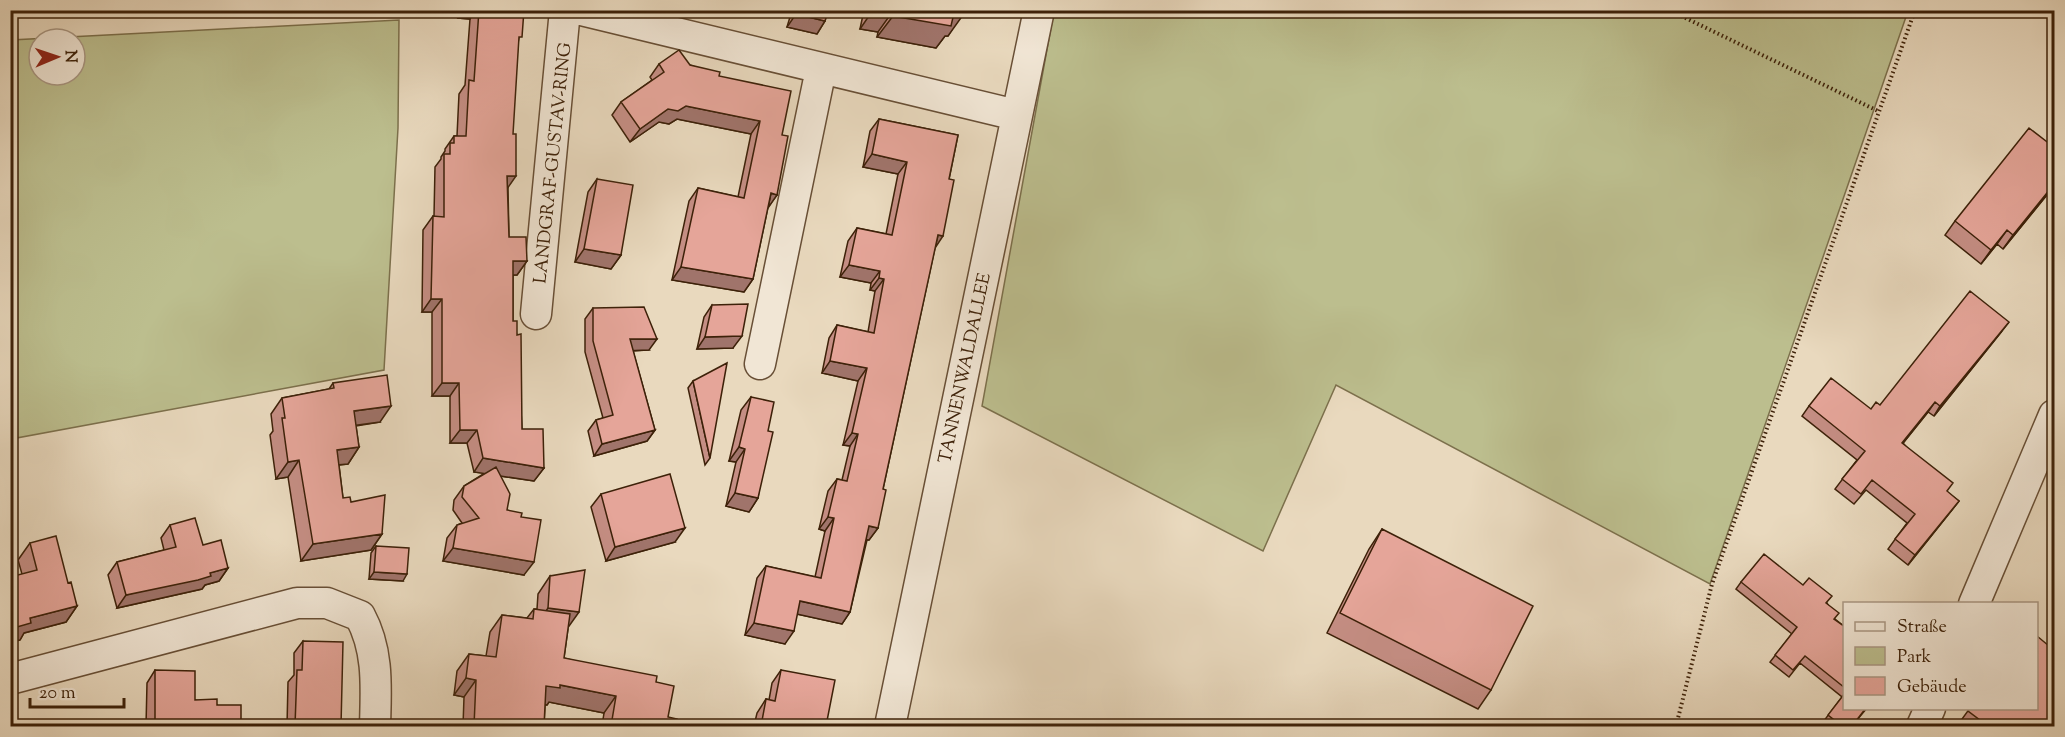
<svg xmlns="http://www.w3.org/2000/svg" width="2065" height="737" font-family="'Sorts Mill Goudy',serif">
<rect width="100%" height="100%" fill="#e9d9be"/>
<filter id="stains"><feTurbulence type="fractalNoise" baseFrequency=".00333" numOctaves="4"/><feColorMatrix values="0 0 0 0 .2 0 0 0 0 .09 0 0 0 0 .02 0 0 0 .5 -.17"/></filter>
<radialGradient id="worn" r=".72"><stop offset=".6" stop-color="#630" stop-opacity="0"/><stop offset="1" stop-color="#630" stop-opacity=".3"/></radialGradient>
<path fill="#bcbe8e" stroke="#7c704c" stroke-width="1.5" fill-rule="evenodd" d="M1054,11H1908L1710,584L1336,385L1263,551L982,406Z
M399,20L398,128L384,370L11,439V40ZM39,39H75V75H39Z"/>
<g fill="none" stroke-linecap="round" stroke-linejoin="round">
<defs>
<path id="minor" d="M581,10L1016,115
M536,314L565,10
M760,364L821,69
M1974,604L2054,415
M10,679L297,603H327L360,616C379,651 376,688 375,726
M890,726L1039,10
M1922,726L1930,708"/>
</defs>
<use href="#minor" stroke="#684f36" stroke-width="33"/>
<path stroke="#3d2109" stroke-width="4" stroke-dasharray="1.5 3" stroke-linecap="butt" d="M1669,10L1878,111
M1676,726L1712,584L1915,10"/>
<use href="#minor" stroke="#f1e6d5" stroke-width="30"/>
</g>
<path fill="#c58e84" stroke="#3d2109" stroke-width="1.5" d="M459,10H524L518,43L508,188L509,237L527,261L517,275H513V321L517,335L522,429L544,468L534,481L500,476L507,510L521,517L524,575L443,561L447,538L457,525L462,523L453,510L454,500L464,486L485,473L474,472L467,443H450V396H432V312H422L423,230L433,216H434L435,167L441,159V157L445,151V149L454,136H457L459,94L465,85L470,19L458,18Z
M771,10H828L825,21L817,34L787,27L790,17L771,12Z
M864,10H964L948,36H945L936,48L877,37L878,32L860,29Z
M659,64L690,65L719,76L782,135L777,195L768,207L753,279L744,292L672,280L689,201L698,188L738,197L751,134L677,119L669,124L659,122L630,142L612,115L621,102L652,80L650,77Z
M879,119L958,135L935,248L883,489L878,528L869,540H867L850,612L842,624L797,614L785,644L745,635L757,578L766,566L815,577L825,531L819,529L828,491L837,479L842,480L850,446L843,445L858,381L822,373L829,338L837,325L868,332L875,291L870,290L871,283L840,277L848,241L857,228L886,234L898,174L863,167L870,131Z
M2055,148V185L2003,249L1997,244L1981,264L1945,235L1955,221Z
M597,179L621,255L611,269L575,262L588,192Z
M712,305L733,348L697,349L704,317Z
M593,308L649,350L633,351L655,430L647,441L594,456L588,431L596,420L603,418L585,352V319Z
M2002,331L1934,416L1928,412L1903,443L1947,492L1959,501L1908,565L1888,549L1907,523L1866,490L1854,504L1835,489L1857,460L1802,416L1809,406L1871,409L1880,405Z
M693,381L710,458L705,465L688,388Z
M333,383L380,422L356,426L359,447L348,464L339,465L343,498L351,502L382,534L371,550L301,561L288,477L276,479L270,435L273,431L271,414L282,398L329,389Z
M751,397L768,431L758,498L749,512L726,506L736,462L729,461L741,410Z
M601,494L675,542L606,561L591,507Z
M170,525L203,545L228,568L219,581L205,585L202,589L117,608L108,575L117,562L164,550L161,538Z
M1382,529L1491,690L1478,709L1327,633L1369,549Z
M30,543L68,583L77,606L66,622L24,633L20,640L22,574L18,560Z
M376,546L403,581L369,579L371,553Z
M550,576L568,629L564,658L656,682L668,717L675,726H602L604,713L549,702L547,705H545L544,726H463L464,697L454,695L457,671L469,654L486,656L490,632L502,615L527,618L534,609H537L538,594Z
M1741,582L1827,603L1835,619L1845,627V708H1867L1852,726H1828L1823,722L1842,697L1800,663L1789,677L1770,662L1792,634L1736,589Z
M303,641L341,726H287L288,682L294,675V653Z
M155,670L195,700L217,705L241,726H146L147,683Z
M781,670L826,726H754L757,713L766,699L769,700L772,683Z
M1970,708L2055,726H1972L1962,719Z"/>
<path fill="#a0746b" stroke="#3d2109" stroke-width="1.5" d="M464,10H476L470,19L458,18Z
M772,10H795L790,17L771,12Z
M873,10L893,11L878,32L860,29Z
M954,13L963,15L948,36H945L936,48L877,37L893,16Z
M796,14L825,21L817,34L787,27Z
M686,106L760,121L751,134L677,119L669,124L659,122L630,142L640,129L668,109Z
M872,154L907,162L898,174L863,167Z
M507,176H516L507,189Z
M2055,183V185L2003,249L2013,235Z
M771,193L777,195L768,208Z
M2007,230L1997,244L1981,264L1991,250Z
M938,235L943,236L935,248Z
M584,249L621,255L611,269L575,262Z
M513,261H527L517,275H504Z
M849,265L880,271L871,283L840,277Z
M681,267L753,279L744,292L672,280Z
M879,278L884,279L875,291L870,290Z
M431,299H442L432,312H422Z
M2009,322L2002,331L1934,416L1940,406Z
M742,336L733,348L697,349L705,337Z
M630,339H657L649,350L622,351Z
M830,361L867,368L858,381L822,373Z
M442,383H459L450,396H432Z
M1935,402L1928,412L1896,452L1902,443Z
M391,406L380,422L343,427L354,411Z
M460,430H477L467,443H450Z
M655,430L647,441L594,456L602,444Z
M852,433L858,434L850,446L843,445Z
M359,447L348,464L325,466L337,450Z
M739,447L745,449L736,462L729,461Z
M483,458L544,468L534,481L474,472Z
M299,460L288,477L276,479L288,462Z
M735,493L758,498L749,512L726,506Z
M1959,501L1952,510L1908,565L1915,555Z
M828,517L834,518L825,531L819,529Z
M869,526L878,528L869,540L861,539Z
M685,528L675,542L606,561L615,547Z
M382,534L371,550L301,561L313,544Z
M453,548L534,562L524,575L443,561Z
M228,568L219,581L205,585L202,589L117,608L126,595Z
M374,572L407,574L403,581L369,579Z
M800,601L850,612L842,624L792,613Z
M77,606L66,622L24,633L20,640L10,642V629L30,618Z
M548,608L579,612L567,629L536,625Z
M754,623L794,631L785,644L745,635Z
M466,678L476,680L464,697L454,695Z
M560,685L616,696L604,713L549,702L547,705L534,703L546,686Z"/>
<path fill="#e5a599" stroke="#3d2109" stroke-width="1.5" d="M479,10H524L522,37H519L513,134H516V176H507L509,237H526L527,261H513V321H517V335L521,334L522,429H543L544,468L483,458L477,430H460L459,383H442V299H431L433,216L444,217V154H450V143H454V136H466L469,80L474,81Z
M797,10H828L825,21L796,14Z
M892,10H964L963,15L954,13L951,26L893,16V11Z
M679,50L690,65L720,72L719,76L791,91L782,135L788,136L777,195L771,193L753,279L681,267L698,188L744,198L760,121L686,106L678,111L668,109L640,129L621,102L664,72L659,64Z
M879,119L958,135L949,179L954,180L943,236L938,235L883,489L886,490L878,528L869,526L850,612L800,601L794,631L754,623L766,566L821,578L834,518L828,517L837,479L847,481L858,434L852,433L867,368L830,361L837,325L874,333L884,279L879,278L880,271L849,265L857,228L892,235L907,162L872,154Z
M2029,128L2055,148V183L2013,235L2007,230L1991,250L1955,221Z
M597,179L633,185L621,255L584,249Z
M1970,291L2009,322L1940,406L1935,402L1902,443L1953,483L1947,491L1959,501L1915,555L1895,539L1915,514L1872,480L1861,494L1842,479L1865,451L1809,406L1831,378L1871,409L1876,402L1880,405Z
M748,304L742,336L705,337L712,305Z
M644,307L657,339H630L655,430L602,444L596,420L613,415L593,341V308Z
M727,363L710,458L693,381Z
M387,375L391,406L354,411L359,447L337,450L343,498L350,497L351,502L385,495L382,534L313,544L299,460L288,462L282,418H285L282,398L334,388L333,383Z
M751,397L774,402L768,431L773,432L758,498L735,493L745,449L739,447Z
M496,467L510,494L507,510L522,513L521,517L541,520L534,562L453,548L457,525L479,518L462,497L464,486Z
M670,474L685,528L615,547L601,494Z
M195,518L203,545L221,540L228,568L210,573L211,576L198,580L126,595L117,562L176,547L170,525Z
M1382,529L1533,606L1491,690L1340,613Z
M56,536L68,583L71,582L77,606L30,618L31,623L10,629V577L37,570L30,543Z
M376,546L409,548L407,574L374,572Z
M1764,554L1803,585L1809,578L1832,596L1826,603L1839,613L1834,619L1845,627V688L1805,656L1793,670L1775,655L1797,627L1741,582Z
M585,570L579,612L548,608L550,576Z
M534,609L570,614L564,658L657,676L656,682L674,686L668,717L677,719L675,726H611L616,696L560,685V688L546,686L544,726H474L476,680L466,678L469,654L496,657L502,615L533,619Z
M2037,636L2055,651V726H1988L1968,711L1970,708H2037Z
M303,641L343,642L341,726H295L297,670H302Z
M155,670L195,671V700L217,699V705H241V726H155Z
M781,670L835,680L826,726H761L766,699L775,701Z
M1845,693V708H1866L1852,726H1842L1828,715Z"/>
<g text-anchor="middle" stroke-width="4.5" stroke-linejoin="round" paint-order="stroke">
<g font-size="18" fill="#3d2109" stroke="#f1e6d5">
<text transform="translate(552 163) rotate(-84)" y="6">LANDGRAF-GUSTAV-RING</text>
<text transform="translate(964 368) rotate(-78)" y="6">TANNENWALDALLEE</text>
</g>
</g>
<rect width="2065" height="737" fill="none" stroke="#e9d9be" stroke-width="36"/>
<rect x="12" y="12" width="2041" height="713" fill="none" stroke="#3d2109" stroke-width="3"/>
<rect x="18" y="18" width="2029" height="701" fill="none" stroke="#3d2109" stroke-width="1.5"/>
<rect x="1843" y="602" width="195" height="108" fill="#f1e6d5" stroke="#a99783" stroke-width="1.5"/>
<rect x="1855" y="622" width="30" height="9" fill="#f1e6d5" stroke="#a99783" stroke-width="1.5"/>
<text x="1897" y="632" font-size="18" fill="#3d2109">Straße</text>
<rect x="1855" y="647" width="30" height="18" fill="#bcbe8e" stroke="#a99783" stroke-width="1.5"/>
<text x="1897" y="662" font-size="18" fill="#3d2109">Park</text>
<rect x="1855" y="677" width="30" height="18" fill="#e5a599" stroke="#a99783" stroke-width="1.5"/>
<text x="1897" y="692" font-size="18" fill="#3d2109">Gebäude</text>
<g transform="translate(57 57) rotate(88)"><circle r="28" fill="#f1e6d5" stroke="#a99783" stroke-width="1.5"/>
<path d="M0-4.5L10 22L0 15L-10 22Z" fill="#8f2418"/>
<text y="-9" font-size="16" font-weight="bold" text-anchor="middle" fill="#3d2109">N</text>
</g>
<path d="M30 698v9h94v-9" fill="none" stroke="#3d2109" stroke-width="3"/>
<text x="39" y="698" font-size="18" fill="#3d2109" stroke="#f1e6d5" stroke-width="4.5" paint-order="stroke">20 m</text>
<rect width="100%" height="100%" filter="url(#stains)"/>
<rect width="100%" height="100%" fill="url(#worn)"/>
</svg>
